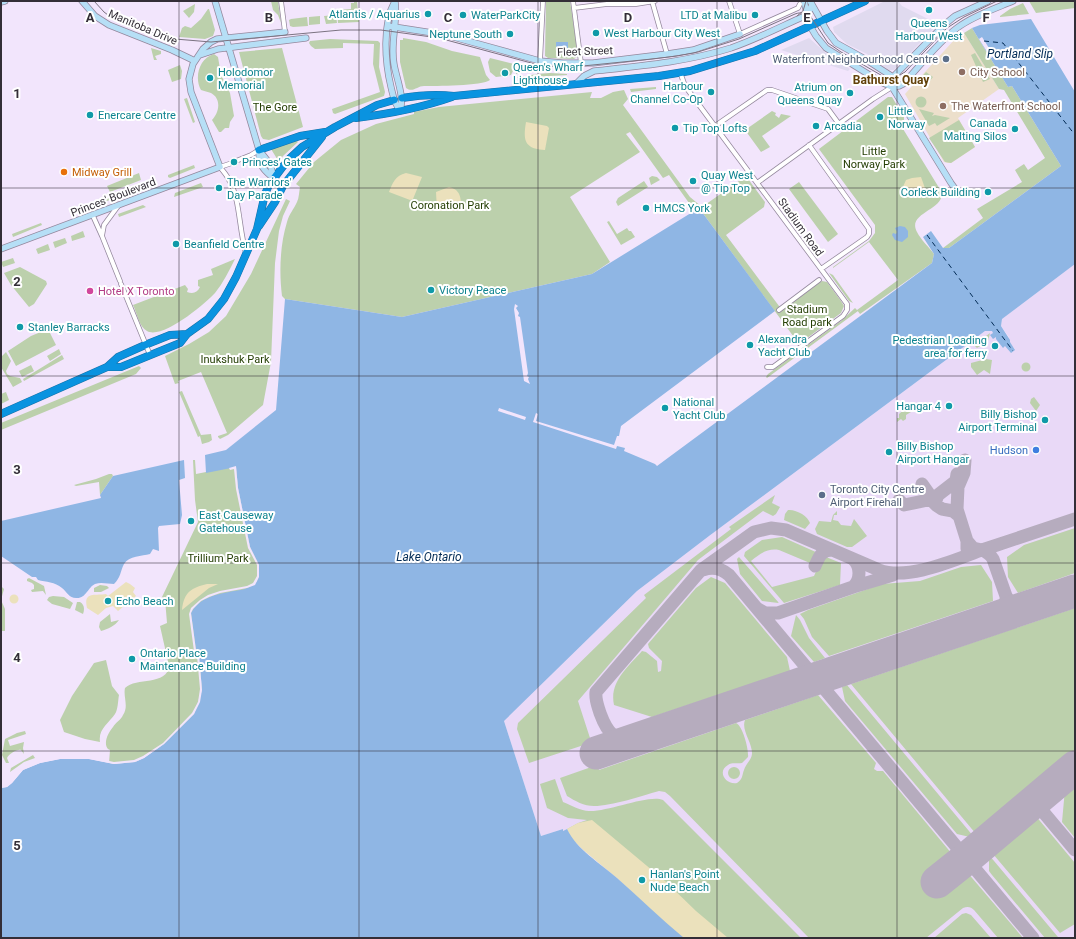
<svg xmlns="http://www.w3.org/2000/svg" width="1076" height="939" font-family="Roboto,sans-serif">
<rect width="100%" height="100%" fill="#f2e5fc"/>
<path fill="#e0daef" d="M885,1H898L902,6L938,24L894,70H889L867,54L847,44L834,32L833,27Z
M809,38L826,53L850,69L848,71L781,50Z"/>
<path fill="#e9d9f7" d="M1075,264V938H795L592,820L578,823L563,831V829L541,836L504,721L637,591L709,536L985,331H992L1005,346L1015,349L1009,342V337L1001,326L1002,319Z"/>
<path fill="#ecdfcb" d="M964,33L999,89L958,118L975,147L951,163H948L944,162L905,94L955,39Z"/>
<path fill="#bcd0ac" d="M271,1H278L281,23L278,15L273,10Z
M354,1H357L359,22L338,23L337,10L351,9V3H354Z
M546,1H570L578,53L577,57L574,59L548,58L545,56Z
M1029,1H1075V8L1036,13Z
M1023,3L1029,14L1000,17V16L1010,9Z
M195,4L194,12L189,18L183,11Z
M208,9H209L215,30L213,36L205,39L179,37L182,28L185,26L191,28L201,19Z
M336,15L337,23L326,24L324,16Z
M320,16V24L309,25V17Z
M307,17L308,26L293,27L290,26L289,20L291,19Z
M972,28L1008,87L1012,86L1061,166L949,248H943L983,218L977,209L1022,182L1015,170L1024,164L1028,170L1045,158L1004,90L999,89L964,33Z
M403,38L426,42L452,51L480,57L486,75L490,80C483,86 434,86 424,86C417,86 413,93 406,88L400,62V40H403Z
M330,39L378,41L380,43L379,67L385,92L384,96L335,114L333,113L332,109L380,92L373,64L374,44L343,43V48L315,49L311,46L309,43L310,41Z
M151,48L161,51V54L155,56L157,60H154Z
M282,48L303,127L269,140L263,139L261,136L239,52Z
M975,53L990,79L983,82L971,55Z
M214,54L218,57L221,75L230,93L234,116L230,122L229,128H225L221,132H219L212,120C219,113 222,99 211,93C208,92 204,91 201,90C194,78 199,58 214,54Z
M490,58L514,64L513,71L511,75L496,77L490,72L488,62Z
M180,65L182,71L181,79L172,82L168,70Z
M517,65L534,69L516,74Z
M926,72L933,77L924,88L917,82Z
M550,73L567,74V75L515,78L537,74Z
M656,87V89L631,92L630,89Z
M624,90L628,99L623,105L690,197L702,207L746,176L765,202L764,207L726,235L782,310L822,281L827,282L841,301L844,306L841,313L799,344L699,208L694,210L669,175L663,178L630,132L626,134L640,152L570,197L610,262L592,274L402,317L285,299L282,296C279,272 280,245 287,222C289,214 294,209 297,202C299,198 299,192 300,187L296,184L314,162L341,140L376,124L414,114V112L439,107L592,92L590,98H601L613,92Z
M915.5 102a5.5 5.5 0 1 1 11 0a5.5 5.5 0 1 1-11 0Z
M888,97H892L904,117V121L900,124L941,191C947,210 906,212 917,232C921,240 929,247 934,254L932,263L860,314L857,310L898,280L869,242L833,268V267L869,241L875,233V225L819,149Z
M187,98L195,122L193,123L184,99Z
M919,109L934,113L932,116L935,115L950,118L937,126L935,123L929,126Z
M772,111L776,113L775,115L779,118L781,114L791,116L762,136L770,147L761,152L745,130Z
M959,120L975,147L951,163L945,162L929,138Z
M297,141L298,142L283,156L279,162L271,149Z
M194,165L195,168L170,178L168,177V175Z
M139,173L141,180L110,192L107,186Z
M652,176L657,177L660,180L651,185L649,178Z
M644,181L648,187L618,206L616,202L618,198Z
M799,182L838,234L828,242L789,189Z
M201,183L203,187L174,197L175,193Z
M140,186L139,189L91,207L90,205Z
M286,199L290,201L283,216L279,231L275,263L271,362L263,405L228,435L220,439L218,437V436L227,433L201,372L178,381L179,383L175,384L165,356L189,344L209,332L226,316L251,274Z
M143,205L146,207L119,217L118,214Z
M609,221L617,234L627,228L629,231H631L635,237L621,245L607,222Z
M41,223L42,225L13,237L12,234Z
M83,231L85,237L72,241L71,236Z
M65,238L67,243L55,248L53,242Z
M48,244L50,250L38,254L36,249Z
M13,258L15,263L3,267L1,262Z
M235,259C229,271 223,283 215,293C205,304 162,340 147,331C139,327 137,313 133,305L185,285L188,289L187,292C193,294 197,293 200,287L198,286V280L213,275L211,269Z
M20,267L46,281L47,284L34,304L29,307L11,285L4,273Z
M829,273L833,275L853,303L849,301Z
M855,308L858,311L767,378L766,377L768,374L841,321Z
M48,329L56,345L16,366L8,351L31,336Z
M990,333L988,341L977,348L974,345Z
M59,349L61,354L50,361L47,356Z
M6,352L11,361L6,371L7,374L10,376L20,378L22,382L13,387L1,367V357Z
M62,355L64,359L24,381L23,379Z
M986,359L992,360L990,374L984,370L977,375L971,367V363Z
M1021.5 367a4.5 4.5 0 1 1 9 0a4.5 4.5 0 1 1-9 0Z
M31,365L34,371L22,377L19,371Z
M139,366L141,368L136,374L1,430V423Z
M182,391L201,435L211,434L212,440L209,442L202,444L200,436L198,437L179,392Z
M6,392L9,400L1,404V394Z
M1034,397L1040,405L1036,411L1030,403L1031,399Z
M907,407L911,412L906,415V419L903,421L901,419L897,422V418H899V414Z
M193,460H195L196,474L236,466L238,488L250,547L259,565V577L199,656L202,690L194,714L164,744L135,762L109,763L110,750L108,749C103,743 108,733 113,727C116,722 121,720 123,715C129,706 123,697 125,688C136,677 167,686 169,666L160,626L167,623L165,599L162,597L198,522L195,500Z
M109,474H112L113,476L100,495L99,482L76,486L74,485L96,479Z
M775,495L772,503L780,507L776,514L773,516L763,511L698,560L578,701L590,738L588,739L590,743L529,763L517,729L518,723L646,598L644,595L731,529L729,527Z
M788,510C796,509 808,516 810,523L805,529L784,520L785,514Z
M837,511V515H834L833,520L838,521L841,525L851,526L854,519L867,536L852,547H847L817,534L815,529L819,521L831,522L833,515Z
M1075,528V573L1018,593L1008,577L1007,557L1024,545Z
M782,537L818,553L814,561L810,563L779,550C767,548 760,554 751,561L772,587L814,576L822,558L826,557L841,563L840,585L784,603L744,556L745,552L762,540Z
M739,557L779,603L762,601L740,574L737,559Z
M981,565L992,582L993,601L829,656L812,637L804,619L800,614L808,610L882,584L920,581L961,567Z
M711,577L725,583L787,657L790,671L652,717L614,705C609,682 628,667 642,651L646,652L657,661L658,672L661,671L662,661L649,648L648,644L696,588Z
M29,578L44,586L46,595L43,591L32,592L31,590L34,589V585L32,583L27,581V579Z
M100,585L107,586L109,588L101,592H94V588Z
M1,586L4,589L1,600L5,609V631H2L1,630Z
M53,596L64,597L73,603L70,609L52,604L47,600L49,597Z
M77,602H80C84,604 85,609 83,614L75,610Z
M1075,608V753L980,833L976,834L851,684Z
M110,614L111,622L119,620C115,626 108,629 101,631L99,627L100,622Z
M796,615L800,620L809,638L825,658L814,662L791,636Z
M106,660L112,686L119,695C118,700 118,710 115,714C109,723 98,729 100,742L85,739L64,732L60,720L72,696L94,663Z
M847,685L974,837V838L957,834L845,701L842,687Z
M818,695L876,763L874,769L877,771H883L952,854V855L929,874L943,891L967,872L1023,938H998L974,910C971,907 968,906 963,908L926,938H809L670,796L665,792L659,791C641,796 612,806 594,806C584,806 575,801 567,796L560,778L597,765L599,770L736,723C743,726 749,750 748,757L742,763C737,764 732,762 728,765C717,771 725,785 737,783C743,779 742,775 744,770C746,763 752,760 752,753C752,742 741,730 745,720Z
M25,731L26,734L8,740L10,746L24,742L23,748L24,754L21,750C17,749 9,754 7,758L9,763H6L2,755L5,739L17,733Z
M33,755L35,758L24,762L10,772L11,768Z
M728 773a6 6 0 1 1 12 0a6 6 0 1 1-12 0Z
M555,779L563,802C571,805 581,811 589,811C608,812 649,794 663,800L801,938H684L665,923L567,829L578,823L587,820L568,818L547,808L540,784Z
M1075,781V838L1062,822L1065,789Z
M1035,815L1075,863V924L1060,933L993,854V850Z
M989,855L1058,937V938H1045L992,875L989,871Z
M966,913L971,915L991,938H934L962,914Z"/>
<path fill="#ebe1bc" d="M526,122L547,126L549,128L545,150C524,149 523,140 526,122Z
M406,173L422,177L413,199L410,200L389,192C393,182 395,176 406,173Z
M921,177L926,191L925,195C914,198 908,201 902,189L906,180L912,178Z
M449,187C462,190 461,200 461,211H439L437,210L436,192Z
M126,582L130,584L135,588L133,592L136,596L118,611L113,606L106,608L98,615L87,608C83,591 95,596 106,594L108,596Z
M207,584H218L209,588L182,610C184,592 191,588 207,584Z
M9.5 599a4.5 4.5 0 1 1 9 0a4.5 4.5 0 1 1-9 0Z
M592,820L665,881L696,911L728,938H684L665,923L618,879L582,849L571,838L567,829L578,823Z"/>
<path fill="#8fb6e4" fill-rule="evenodd" d="M1031,19L1075,92V264L1002,319L1001,326L1010,340V342L1015,350L1011,353L1005,346L1003,348L996,339V337L993,339L990,335L993,333L992,331H985L709,536L637,591L504,721L541,836L563,829V831L567,829C577,850 600,863 617,878C640,898 661,919 684,938H1V788L7,787L12,783L23,770L40,763L60,759H89L114,764L135,762L144,758L164,744L194,714L202,690L199,656L196,650L191,613C199,597 218,594 234,591C238,590 243,590 247,588C251,587 254,583 257,581L259,565L250,547L238,488L236,467L206,473L205,455L226,450L276,410L285,299L402,317L592,274L699,208L775,311L621,426L619,436H617L614,445L536,421L538,414L536,413L533,422L616,449L617,446L625,448L624,451L655,464L657,466L932,263L934,254L923,237L931,231L943,248H949L1061,166L1012,86L1008,87L972,28L980,25ZM515,304L518,306L516,308L519,313L518,316L520,317L528,373L527,376L529,377L528,379L530,384L524,381L514,309Z
M556,42H568V48L556,47Z
M900,226L905,227L908,231V237L902,242L895,240L892,235L893,233L896,234L897,232L895,228Z
M184,460L185,478L179,480L182,515L180,524L159,526L158,528L159,551L153,549L150,554C142,556 129,556 124,564C120,572 121,577 114,584C108,584 101,582 95,584C88,587 86,599 76,598C69,598 67,592 62,588C55,582 46,582 38,580L36,577H32L1,556V521L101,498L100,495L113,476Z"/>
<path fill="#f2e5fc" d="M982,37L994,56L991,58L979,39Z
M499,408L526,417L525,420L498,411Z
M236,466L238,488L250,547L259,565V577L255,585L247,588L220,593L209,597L201,601L193,609L191,613L196,650L199,656L202,690L200,702L194,714L164,744L144,758L135,762L114,764L89,759H60L40,763L23,770L12,783L7,787L1,788V786L10,782L22,769L40,761L60,757H90L114,762L134,760L143,756L163,743L192,713L198,702L200,689L197,656L194,651L189,614L191,608L200,600L208,595L220,591L247,586L253,583L257,576V565L248,548L236,489L234,469L230,470L229,468Z"/>
<g fill="none" stroke-linecap="round" stroke-linejoin="round">
<path stroke="#022b55" stroke-width="1" stroke-dasharray="5 4" stroke-linecap="butt" d="M984,41L1003,43L1075,135
M927,235L1013,351"/>
<path stroke="#b6acbe" stroke-width="13" d="M965,460L964,473L958,487L957,509L967,541V549
M922,484L934,501L936,505L942,509L953,511L959,516
M899,500L904,505L928,500L932,501L935,504
M935,503L938,495L956,481L957,474
M967,541L973,548L982,550L1075,519
M815,566C819,557 821,550 832,550
M703,570C713,566 721,568 729,575L1033,938
M853,587L893,575
M1006,596C1012,606 1019,606 1030,606
M758,609L765,613H778L853,587C861,580 861,566 853,559
M639,738C615,742 608,735 600,713C598,706 595,700 596,692L701,570L754,532L771,528L786,530L879,570C908,581 954,560 982,550C987,552 990,554 993,559L1006,596C1007,606 1002,611 995,618
M1034,801L1075,850"/>
<path stroke="#b6acbe" stroke-width="33" d="M596,753L1075,591
M937,882L967,858L1075,767"/>
<defs>
<path id="street" d="M281,1L285,32
M573,1L581,63
M652,1L667,54
M729,1L740,34L798,8L800,4
M574,8L607,4H636L655,1
M540,61L543,1
M680,72L685,86L847,304V310L843,316L773,367H767
M715,126L767,90H772L828,109L839,124
M809,145L869,229V234L867,237L821,269
M236,161L251,155L259,150
M232,163L220,167C223,171 227,175 229,180C240,197 239,231 246,253
M757,183L873,99L892,87
M93,216L102,236L120,281
M102,236L104,225L118,206
M121,284L150,355
M779,310L819,280"/>
<path id="secondary" d="M82,1L95,16L109,25L172,50L195,61
M215,1L259,150C258,171 270,174 283,186
M395,1C382,24 385,62 391,87C393,95 394,104 400,110
M395,1C398,22 390,43 394,64C396,77 405,98 400,110
M804,1L810,26L816,36L826,48L881,82L892,87L899,86L903,84C921,65 937,43 957,28C973,16 994,9 1013,1
M810,1L827,31L836,43L865,59L893,77
M1,2L5,1
M388,26L446,35L540,61L563,63H593L667,54L693,50L740,34
M200,55L218,49L306,38
M893,77L944,25L955,16L988,1
M576,84L584,76L594,71C640,66 686,62 731,48C757,39 782,26 807,15L812,5
M892,87L951,183L959,194
M259,150L270,164L274,178
M1,249L220,167L191,92L189,79L193,64L203,49L211,42L217,39L285,32"/>
<path id="highway" d="M402,98C420,95 436,94 454,96L659,76L690,71L755,51L865,1
M356,118C388,114 421,108 452,97
M259,150L300,136L325,132
M259,226L275,202L283,186L322,137
M107,367H121L180,343L187,334L208,319L224,299L236,277L257,229L265,194L269,185L287,161L302,147L335,127L377,105L394,100
M1,414L107,367L118,357L145,345L170,335L187,334"/>
</defs>
<use href="#street" stroke="#94889d" stroke-width="5.5"/>
<use href="#secondary" stroke="#94889d" stroke-width="7"/>
<use href="#highway" stroke="#1870a5" stroke-width="8"/>
<use href="#street" stroke="#fff" stroke-width="4"/>
<use href="#secondary" stroke="#b6dff6" stroke-width="5.5"/>
<use href="#highway" stroke="#0a93e0" stroke-width="7"/>
<path stroke="#7b7381" stroke-width="1" d="M94,1L104,12L112,18L159,35L175,39L211,42L341,30H381L439,38L535,64L563,68L652,59L677,56L698,52L739,39L795,14C801,12 806,12 811,17L828,43L841,52L886,78H895L905,72L947,28L964,17L997,1
M797,16L803,11L806,1"/>
</g>
<path fill="none" stroke="#332e37" stroke-width="1" stroke-opacity="0.55" d="M179,1V938M359,1V938M538,1V938M717,1V938M897,1V938M1,188H1075M1,376H1075M1,563H1075M1,751H1075"/>
<g fill="#0f9aa8" stroke="#fff" stroke-width="1.5">
<circle cx="929" cy="10" r="4"/>
<circle cx="428" cy="14" r="4"/>
<circle cx="463" cy="15" r="4"/>
<circle cx="755" cy="15" r="4"/>
<circle cx="596" cy="33" r="4"/>
<circle cx="510" cy="34" r="4"/>
<circle cx="505" cy="73" r="4"/>
<circle cx="210" cy="78" r="4"/>
<circle cx="711" cy="92" r="4"/>
<circle cx="850" cy="93" r="4"/>
<circle cx="90" cy="115" r="4"/>
<circle cx="880" cy="117" r="4"/>
<circle cx="816" cy="126" r="4"/>
<circle cx="675" cy="128" r="4"/>
<circle cx="1015" cy="129" r="4"/>
<circle cx="234" cy="162" r="4"/>
<circle cx="693" cy="181" r="4"/>
<circle cx="219" cy="188" r="4"/>
<circle cx="988" cy="192" r="4"/>
<circle cx="646" cy="208" r="4"/>
<circle cx="176" cy="244" r="4"/>
<circle cx="431" cy="290" r="4"/>
<circle cx="20" cy="327" r="4"/>
<circle cx="750" cy="345" r="4"/>
<circle cx="995" cy="346" r="4"/>
<circle cx="949" cy="406" r="4"/>
<circle cx="665" cy="408" r="4"/>
<circle cx="1045" cy="420" r="4"/>
<circle cx="889" cy="452" r="4"/>
<circle cx="191" cy="521" r="4"/>
<circle cx="108" cy="601" r="4"/>
<circle cx="132" cy="659" r="4"/>
<circle cx="642" cy="880" r="4"/>
</g>
<g fill="#5c6f8a" stroke="#fff" stroke-width="1.5">
<circle cx="946" cy="59" r="4"/>
<circle cx="822" cy="495" r="4"/>
</g>
<g fill="#8d6e63" stroke="#fff" stroke-width="1.5">
<circle cx="962" cy="72" r="4"/>
<circle cx="943" cy="106" r="4"/>
</g>
<circle fill="#e8710a" stroke="#fff" stroke-width="1.5" cx="64" cy="172" r="4"/>
<circle fill="#d1479c" stroke="#fff" stroke-width="1.5" cx="90" cy="291" r="4"/>
<circle fill="#3f7fe0" stroke="#fff" stroke-width="1.5" cx="1036" cy="450" r="4"/>
<g text-anchor="middle" stroke-width="4" stroke-linejoin="round" paint-order="stroke">
<g font-size="11" fill="#0d838f" stroke="#fff" text-anchor="start">
<text x="420" y="18" text-anchor="end">Atlantis / Aquarius</text>
<text x="471" y="19">WaterParkCity</text>
<text x="747" y="19" text-anchor="end">LTD at Malibu</text>
<text x="929" y="27" text-anchor="middle">Queens<tspan x="929" dy="13">Harbour West</tspan></text>
<text x="604" y="37">West Harbour City West</text>
<text x="502" y="38" text-anchor="end">Neptune South</text>
<text x="513" y="71">Queen's Wharf<tspan x="513" dy="13">Lighthouse</tspan></text>
<text x="218" y="76">Holodomor<tspan x="218" dy="13">Memorial</tspan></text>
<text x="703" y="90" text-anchor="end">Harbour<tspan x="703" dy="13">Channel Co-Op</tspan></text>
<text x="842" y="91" text-anchor="end">Atrium on<tspan x="842" dy="13">Queens Quay</tspan></text>
<text x="888" y="115">Little<tspan x="888" dy="13">Norway</tspan></text>
<text x="98" y="119">Enercare Centre</text>
<text x="1007" y="127" text-anchor="end">Canada<tspan x="1007" dy="13">Malting Silos</tspan></text>
<text x="824" y="130">Arcadia</text>
<text x="683" y="132">Tip Top Lofts</text>
<text x="242" y="166">Princes' Gates</text>
<text x="701" y="179">Quay West<tspan x="701" dy="13">@ Tip Top</tspan></text>
<text x="227" y="186">The Warriors'<tspan x="227" dy="13">Day Parade</tspan></text>
<text x="980" y="196" text-anchor="end">Corleck Building</text>
<text x="654" y="212">HMCS York</text>
<text x="184" y="248">Beanfield Centre</text>
<text x="439" y="294">Victory Peace</text>
<text x="28" y="331">Stanley Barracks</text>
<text x="758" y="343">Alexandra<tspan x="758" dy="13">Yacht Club</tspan></text>
<text x="987" y="344" text-anchor="end">Pedestrian Loading<tspan x="987" dy="13">area for ferry</tspan></text>
<text x="673" y="406">National<tspan x="673" dy="13">Yacht Club</tspan></text>
<text x="941" y="410" text-anchor="end">Hangar 4</text>
<text x="1037" y="418" text-anchor="end">Billy Bishop<tspan x="1037" dy="13">Airport Terminal</tspan></text>
<text x="897" y="450">Billy Bishop<tspan x="897" dy="13">Airport Hangar</tspan></text>
<text x="199" y="519">East Causeway<tspan x="199" dy="13">Gatehouse</tspan></text>
<text x="116" y="605">Echo Beach</text>
<text x="140" y="657">Ontario Place<tspan x="140" dy="13">Maintenance Building</tspan></text>
<text x="650" y="878">Hanlan's Point<tspan x="650" dy="13">Nude Beach</tspan></text>
</g>
<g font-size="11" fill="#332e37" stroke="#fff">
<text transform="translate(143 27) rotate(23)" y="4">Manitoba Drive</text>
<text transform="translate(585 51) rotate(-2)" y="4">Fleet Street</text>
<text transform="translate(113 197) rotate(-21)" y="4">Princes' Boulevard</text>
<text transform="translate(801 227) rotate(54)" y="4">Stadium Road</text>
</g>
<g font-size="11" fill="#4e5e75" stroke="#fff" text-anchor="end">
<text x="938" y="63">Waterfront Neighbourhood Centre</text>
<text x="830" y="493" text-anchor="start">Toronto City Centre<tspan x="830" dy="13">Airport Firehall</tspan></text>
</g>
<g font-size="11" fill="#785e54" stroke="#fff" text-anchor="start">
<text x="970" y="76">City School</text>
<text x="951" y="110">The Waterfront School</text>
</g>
<g font-size="11" fill="#253f05" stroke="#fff">
<text x="275" y="111">The Gore</text>
<text x="874" y="155">Little<tspan x="874" dy="13">Norway Park</tspan></text>
<text x="450" y="209">Coronation Park</text>
<text x="807" y="313">Stadium<tspan x="807" dy="13">Road park</tspan></text>
<text x="235" y="363">Inukshuk Park</text>
<text x="218" y="562">Trillium Park</text>
</g>
<g font-size="11" fill="#c56008" stroke="#fff" text-anchor="start">
<text x="72" y="176">Midway Grill</text>
</g>
<g font-size="11" fill="#b23c85" stroke="#fff" text-anchor="start">
<text x="98" y="295">Hotel X Toronto</text>
</g>
<g font-size="11" fill="#366cbe" stroke="#fff" text-anchor="end">
<text x="1028" y="454">Hudson</text>
</g>
<g font-size="12" font-style="italic" fill="#022b55" stroke="#fff">
<text x="1020" y="58">Portland Slip</text>
<text x="429" y="561">Lake Ontario</text>
</g>
<g font-size="12" font-weight="bold" fill="#62410a" stroke="#fff">
<text x="891" y="84">Bathurst Quay</text>
</g>
</g>
<g font-size="13" text-anchor="middle" font-weight="bold" fill="#332e37" stroke="#fff" stroke-width="4" stroke-linejoin="round" paint-order="stroke">
<text x="90" y="22">A</text>
<text x="269" y="22">B</text>
<text x="448" y="22">C</text>
<text x="628" y="22">D</text>
<text x="807" y="22">E</text>
<text x="986" y="22">F</text>
<text x="17" y="98">1</text>
<text x="17" y="286">2</text>
<text x="17" y="474">3</text>
<text x="17" y="662">4</text>
<text x="17" y="850">5</text>
</g>
<rect width="1076" height="939" fill="none" stroke="#332e37" stroke-width="4"/>
</svg>
